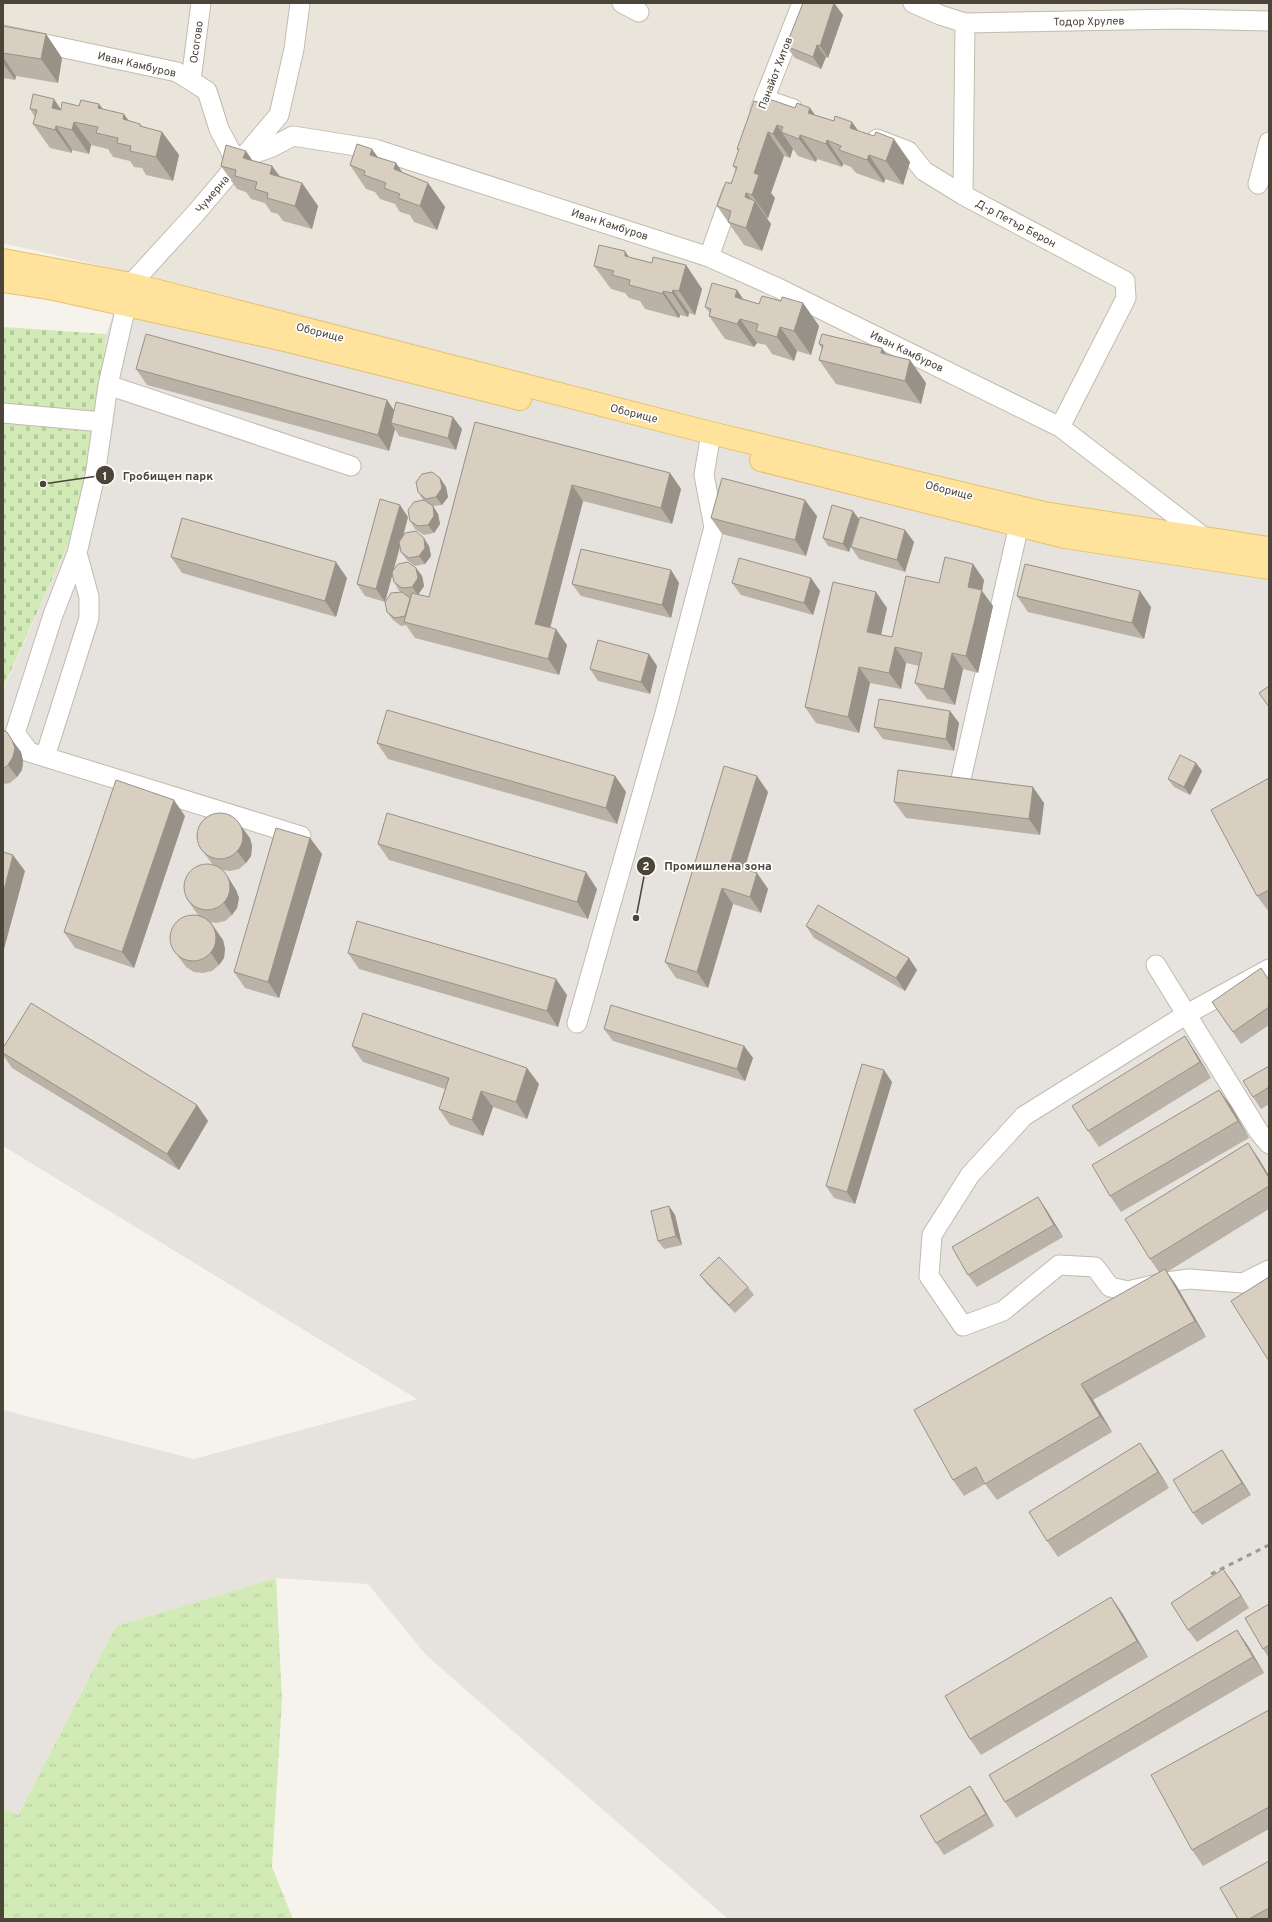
<svg xmlns="http://www.w3.org/2000/svg" width="1272" height="1922" font-family="Overpass,sans-serif">
<defs>
<pattern id="grass-tufts" width="24" height="20" patternUnits="userSpaceOnUse"><rect width="24" height="20" fill="#d2eab5"/><path d="M3 7l-1-3M5 7V3M7 7l1-3M15 17l-1-3M17 17v-4M19 17l1-3" fill="none" stroke="#b6ca9c"/></pattern>
<pattern id="cemetery-stones" width="16" height="16" patternUnits="userSpaceOnUse"><rect width="16" height="16" fill="#d2eab5"/><path d="M2 7V4a2 2 0 0 1 4 0v3zM10 15v-3a2 2 0 0 1 4 0v3z" fill="#b6ca9c"/></pattern>
</defs>
<rect width="100%" height="100%" fill="#f6f3ec"/>
<path fill="#eae5da" d="M3,3H1269V535L1227,531L1080,511L941,481L300,312L20,247L3,244Z"/>
<path fill="#e6e2dd" d="M129,272L300,312L941,481L1080,511L1227,531L1269,535V1919H728L426,1655L368,1584L276,1578L116,1626L18,1815L3,1809V1410L194,1459L417,1399L3,1146V690L75,528L106,334Z"/>
<path fill="url(#grass-tufts)" d="M276,1578L282,1700L272,1867L293,1919H3V1808L18,1815L116,1626Z"/>
<path fill="url(#cemetery-stones)" d="M3,327L106,334L93,440L75,528L3,688Z"/>
<g fill="none" stroke-linecap="round" stroke-linejoin="round">
<defs>
<path id="minor" d="M300,3L294,49L279,115L195,214L131,284L108,385L95,476L77,553L53,615L15,733L29,752L301,836
M622,3L639,12
M913,3L940,15L965,23L1179,19L1269,21
M3,35L177,72L207,91L219,129L231,152L242,158L272,147L293,136L375,149L709,257L778,288L1060,427L1205,538
M191,80L201,3
M764,99L793,109
M760,110L802,3
M877,139L908,151L924,171L963,195L1125,281L1126,298L1060,427
M1258,184L1269,142
M963,195L965,23
M709,257L732,192
M108,385L351,466
M3,413L103,422
M45,757L89,618V597L77,553
M961,779L1019,525
M1156,965L1259,1132L1269,1144
M1269,969L1187,1014L1024,1116L970,1175L932,1235L929,1276L963,1326L1003,1311L1059,1265L1095,1267L1110,1287L1128,1291L1166,1282L1189,1279L1243,1283L1269,1270
M577,1023L665,713L714,527L704,475L711,433"/>
<path id="major" d="M3,260L131,284L711,433L1044,513L1269,548
M3,281L54,289L289,341L520,399
M761,460L1065,537L1269,568"/>
</defs>
<use href="#minor" stroke="#c2bbae" stroke-width="21"/>
<use href="#major" stroke="#e6c16a" stroke-width="24"/>
<use href="#minor" stroke="#fff" stroke-width="19"/>
<use href="#major" stroke="#ffe39c" stroke-width="22"/>
<path stroke="#9a9a9a" stroke-width="3" stroke-dasharray="5 5" stroke-linecap="butt" d="M1211,1574L1269,1545"/>
</g>
<path fill="#bab2a6" d="M834,3L843,15L828,58L826,57L821,69L795,58L786,46Z
M3,26L46,34L62,58L58,83L16,76L15,80L3,78Z
M99,104L103,109L129,121L140,124L143,127L162,132L179,155L173,181L146,175L142,168L134,167L130,161L113,157L108,149L91,145L89,154L72,150V153L50,148L33,124L35,117L30,109H61L79,106Z
M767,105L795,108H810L815,115L834,121L852,122L858,131L910,162L903,185L885,179L884,183L856,173L851,167L843,164L842,167L817,159L816,162L798,156L793,149L790,158L784,156L771,193L775,198L768,218H766L771,224L762,251L744,245L717,206L731,184L736,170L733,166L739,151L737,149Z
M378,157L396,163L402,172L428,183L445,207L437,230L414,222L410,215L400,212L395,204L380,199L375,192L366,189L350,165Z
M252,160L272,166L280,176L302,183L318,206L312,229L283,221L278,214L271,212L265,203L251,199L246,192L237,189L221,166Z
M629,257L652,263L686,265L702,289L695,315L689,313L688,317L680,315L679,318L645,309L640,301L629,298L625,293L611,289L594,266Z
M737,290L743,299L759,304L781,301L803,303L819,326L811,355L797,351L794,361L772,354L766,345L757,343L754,347L725,339L709,316L710,313L705,307Z
M819,344L886,354L910,360L926,383L921,404L836,384L819,360L822,349Z
M136,369L387,400L394,411L462,429L456,450L399,436L395,429L389,451L147,385Z
M475,422L670,473L681,489L672,524L583,501L550,627L567,645L559,675L415,638L406,625L401,626L393,620L387,612L401,592L399,591L394,582L392,575L385,602L365,596L357,584L408,517L403,537L429,546L431,556L425,564L415,566L407,560L401,552L400,546L393,570L416,568L422,576L424,586L418,594L429,597Z
M440,478L446,487L448,497L442,505L433,506L438,514L440,524L434,533L424,535L415,529L410,521L423,500L418,492Z
M817,516L806,556L722,534L711,518Z
M859,519L849,552L828,546L823,538Z
M905,530L914,542L905,572L859,559L851,547Z
M171,557L347,578L336,617L182,573Z
M973,564L984,580L982,591L993,606L978,673L963,669L955,705L927,699L915,683L919,666L906,663L901,689L870,683L859,733L816,723L805,707L887,608L881,635L892,637L939,583Z
M671,570L679,583L671,618L581,596L572,584Z
M811,578L820,591L813,615L741,595L732,583Z
M1017,596L1151,607L1144,639L1028,612Z
M649,654L657,666L650,694L598,681L590,669Z
M950,711L959,723L954,751L883,739L874,727Z
M3,730L12,740L21,752L23,761L22,770L17,777L10,783L3,784Z
M377,743L615,776L626,792L617,824L388,759Z
M1196,763L1202,771L1190,795L1174,787L1168,779Z
M1269,778V912L1257,896Z
M768,792L744,869L757,873L768,889L761,913L733,904L708,988L676,978L665,962Z
M894,802L1044,803L1040,835L906,818Z
M185,816L134,968L75,948L64,932Z
M250,838L252,846L251,856L246,863L239,869L230,871L222,870L236,890L239,898L237,908L232,915L225,921L216,923L211,922L223,940L225,949L224,958L219,965L212,971L203,973L194,972L186,967L172,948L198,915L186,898L213,865L199,846Z
M310,838L322,854L279,998L245,988L234,972Z
M378,844L597,889L588,919L389,860Z
M806,926L917,970L905,991L814,938Z
M348,953L567,995L558,1027L359,969Z
M1269,980V1025L1241,1044L1212,1002Z
M604,1029L744,1046L753,1058L745,1081L613,1041Z
M352,1046L539,1084L527,1119L493,1107L483,1136L450,1125L439,1109L445,1089L363,1062Z
M3,1048L197,1105L208,1121L179,1170L12,1068L3,1055Z
M1196,1053L1211,1078L1099,1147L1088,1131Z
M1269,1066V1104L1261,1109L1253,1097Z
M892,1082L855,1204L834,1198L826,1186Z
M1219,1090L1231,1106L1249,1138L1121,1212L1110,1196Z
M1259,1159L1269,1176V1209L1167,1272L1176,1285L1206,1337L1093,1400L1112,1432L997,1500L985,1484L964,1496L953,1480L1159,1272L1150,1259Z
M669,1206L675,1215L682,1245L664,1249L658,1241Z
M1046,1209L1063,1237L977,1287L968,1275Z
M700,1275L748,1287L754,1295L735,1313L706,1283Z
M1222,1450L1230,1462L1251,1495L1202,1525L1193,1513Z
M1151,1459L1169,1488L1058,1557L1047,1541Z
M1232,1581L1249,1608L1197,1642L1188,1630Z
M1111,1597L1122,1613L1148,1657L981,1755L970,1739Z
M1269,1604V1658L1263,1649Z
M1237,1630L1248,1646L1264,1673L1016,1818L1005,1802Z
M1269,1710V1829L1203,1866L1192,1850Z
M970,1786L978,1798L994,1826L944,1855L936,1843Z
M1269,1861V1919H1238Z"/>
<path fill="#979187" d="M834,3L843,15L828,58L820,46Z
M46,34L62,58L58,83L41,59Z
M817,45L826,57L821,69L813,57Z
M3,57L16,76L15,80L3,63Z
M54,99L70,123L52,108Z
M99,104L116,128L98,108Z
M810,108L826,131L808,113Z
M124,114L141,138L123,119Z
M74,122L91,145L89,154L72,130Z
M852,122L869,146L850,128Z
M777,125L793,149L790,158L773,134Z
M56,126L72,150V153L55,130Z
M162,132L179,155L173,181L156,157Z
M768,132L784,156L771,193L775,198L768,218L752,195L754,173Z
M800,135L817,159L816,162L799,139Z
M894,139L910,162L903,185L886,161Z
M827,140L843,164L842,167L826,144Z
M372,149L389,172L370,155Z
M246,151L262,174L243,158Z
M869,155L885,179L884,183L867,160Z
M396,163L412,187L394,169Z
M272,166L289,190L270,174Z
M302,183L318,206L312,229L295,206Z
M428,183L445,207L437,230L420,206Z
M746,193L754,203L755,201L771,224L762,251L746,228L745,197Z
M625,251L641,275L625,256Z
M686,265L702,289L695,315L679,291Z
M673,290L689,313L688,317L672,293Z
M737,290L753,314L735,297Z
M663,291L680,315L679,318L663,294Z
M803,303L819,326L811,355L794,331Z
M740,319L757,343L754,347L737,324Z
M780,327L797,351L794,361L777,337Z
M882,348L898,371L881,353Z
M910,360L926,383L921,404L905,381Z
M387,400L398,416L391,423L395,429L389,451L378,435Z
M453,417L462,429L456,450L448,438Z
M670,473L681,489L672,524L661,508Z
M440,478L446,487L448,497L442,505L436,497Z
M572,485L583,501L547,640L535,624Z
M805,500L817,516L806,556L795,540Z
M400,505L408,517L385,602L376,589Z
M433,506L438,514L440,524L434,533L428,525Z
M853,511L859,519L849,552L843,544Z
M905,530L914,542L905,572L897,560Z
M424,538L429,546L431,556L425,564L419,556Z
M336,562L347,578L336,617L325,601Z
M973,564L984,580L982,591L993,606L978,673L966,656L968,587Z
M416,568L422,576L424,586L418,595L412,587Z
M671,570L679,583L671,618L662,605Z
M811,578L820,591L813,615L804,603Z
M1140,591L1151,607L1144,639L1132,623Z
M876,592L887,608L878,648L867,632Z
M556,629L567,645L559,675L548,659Z
M895,647L906,663L901,689L889,673Z
M952,653L963,669L955,705L944,689Z
M649,654L657,666L650,694L641,682Z
M859,667L870,683L859,733L848,717Z
M950,711L959,723L954,751L946,739Z
M12,740L21,752L23,761L22,770L17,777L8,765Z
M1196,763L1202,771L1190,795L1184,787Z
M615,776L626,792L617,824L606,808Z
M757,776L768,792L741,880L730,864Z
M1033,787L1044,803L1040,835L1029,819Z
M174,800L185,816L134,968L122,952Z
M241,826L250,838L252,846L251,856L246,863L237,851Z
M310,838L322,854L279,998L268,982Z
M13,855L25,871L3,953V894Z
M586,872L597,889L588,919L577,902Z
M757,873L768,889L761,913L750,897Z
M228,877L236,890L239,898L237,908L232,915L224,903Z
M722,888L733,904L708,988L697,972Z
M214,928L223,940L225,949L224,958L219,965L211,953Z
M909,958L917,970L905,991L896,978Z
M556,979L567,995L558,1027L547,1011Z
M1185,1036L1196,1053L1211,1078L1200,1062Z
M744,1046L753,1058L745,1081L737,1069Z
M527,1068L539,1084L527,1119L516,1102Z
M884,1070L892,1082L855,1204L847,1192Z
M1219,1090L1231,1106L1249,1138L1238,1121Z
M481,1091L493,1107L483,1136L472,1120Z
M197,1105L208,1121L179,1170L167,1154Z
M1248,1143L1259,1159L1269,1176V1178Z
M1038,1197L1046,1209L1063,1237L1054,1225Z
M669,1206L675,1215L682,1245L676,1236Z
M1165,1269L1176,1285L1206,1337L1195,1321Z
M1081,1384L1093,1400L1112,1432L1100,1416Z
M1140,1443L1151,1459L1169,1488L1158,1472Z
M1222,1450L1230,1462L1251,1495L1242,1483Z
M1223,1569L1232,1581L1249,1608Z
M1111,1597L1122,1613L1148,1657L1137,1641Z
M1237,1630L1248,1646L1264,1673L1253,1657Z
M970,1786L978,1798L994,1826L986,1814Z"/>
<path fill="#d8cfc1" stroke="#979187" d="M803,3H834L820,46L817,45L813,57L786,46Z
M3,26L46,34L41,59L3,53Z
M33,94L54,99L52,108L61,110L62,102L79,106L81,100L99,104L98,108L124,114L123,119L140,124V126L162,132L156,157L130,151L131,146L117,143L118,138L96,133L98,127L74,122L72,130L56,126L55,130L33,124L37,110L30,109Z
M769,99L795,108L797,103L810,108L808,113L834,121L835,116L852,122L850,128L874,136L876,132L894,139L886,161L869,155L867,160L839,150L841,146L827,140L826,144L800,135L799,139L781,132L783,127L777,125L773,134L768,132L754,173L759,175L752,195L746,193L745,197L755,201L746,228L728,222L731,211L717,206L726,182L731,184L737,167L733,166L739,149H737L754,101L767,105Z
M357,144L372,149L370,155L396,163L394,169L428,183L420,206L398,198L400,194L384,188L386,183L364,175L365,171L350,165Z
M226,145L246,151L243,158L272,166L270,174L302,183L295,206L267,198L268,193L255,189L257,182L235,176L236,170L221,166Z
M599,245L625,251V256L652,263L653,257L686,265L679,291L673,290L672,293L663,291V294L629,285L630,280L612,275L614,271L594,266Z
M712,283L737,290L735,297L759,304L762,296L781,301L782,297L803,303L794,331L780,327L777,337L756,331L758,324L740,319L737,324L709,316L711,309L705,307Z
M146,334L387,400L378,435L136,369Z
M822,334L882,348L881,353L910,360L905,381L819,360L823,345L819,344Z
M396,402L453,417L448,438L391,423Z
M475,422L670,473L661,508L572,485L535,624L556,629L548,659L404,622L412,593L429,597Z
M432,472L440,478L442,488L436,497L426,499L418,492L416,482L422,474Z
M722,478L805,500L795,540L711,518Z
M380,499L400,505L376,589L357,584Z
M424,500L433,506L434,516L428,525L418,526L410,521L408,510L414,502Z
M832,505L853,511L843,544L823,538Z
M860,517L905,530L897,560L851,547Z
M182,518L336,562L325,601L171,557Z
M416,531L424,538L425,548L419,556L409,558L401,552L399,542L405,533Z
M581,549L671,570L662,605L572,584Z
M945,557L973,564L968,587L982,590L966,656L952,653L944,689L915,683L922,653L895,647L889,673L859,667L848,717L805,707L833,582L876,592L867,632L892,637L906,576L939,583Z
M739,558L811,578L804,603L732,583Z
M408,562L416,568L418,578L412,587L402,588L394,582L392,572L398,564Z
M1025,564L1140,591L1132,623L1017,596Z
M402,592L410,598V599L405,616L395,618L387,612L385,602L391,593Z
M598,640L649,654L641,682L590,669Z
M1269,686V707L1259,693Z
M879,699L950,711L946,739L874,727Z
M387,710L615,776L606,808L377,743Z
M3,730L7,732L12,740L15,748L13,757L8,765L3,769Z
M1180,755L1196,763L1184,787L1168,779Z
M724,766L757,776L730,864L757,873L750,897L722,888L697,972L665,962Z
M898,770L1033,787L1029,819L894,802Z
M1269,778V890L1257,896L1211,810Z
M116,780L174,800L122,952L64,932Z
M197 836a23 23 0 1 1 46 0a23 23 0 1 1-46 0Z
M387,813L586,872L577,902L378,844Z
M276,828L310,838L268,982L234,972Z
M3,852L13,855L3,894Z
M184 887a23 23 0 1 1 46 0a23 23 0 1 1-46 0Z
M818,905L909,958L896,978L806,926Z
M170 938a23 23 0 1 1 46 0a23 23 0 1 1-46 0Z
M357,921L556,979L547,1011L348,953Z
M1261,968L1269,980V1007L1233,1032L1212,1002Z
M31,1003L197,1105L167,1154L3,1053V1048Z
M611,1005L744,1046L737,1069L604,1029Z
M363,1013L527,1068L516,1102L481,1091L472,1120L439,1109L449,1078L352,1046Z
M1185,1036L1200,1062L1088,1131L1072,1106Z
M862,1064L884,1070L847,1192L826,1186Z
M1269,1066V1087L1253,1097L1243,1081Z
M1219,1090L1238,1121L1110,1196L1092,1165Z
M1248,1143L1269,1178V1186L1150,1259L1125,1219Z
M1038,1197L1054,1225L968,1275L952,1247Z
M669,1206L676,1236L658,1241L651,1211Z
M719,1257L748,1287L729,1305L700,1275Z
M1165,1269L1195,1321L1081,1384L1100,1416L985,1484L976,1467L953,1480L914,1410Z
M1269,1277V1361L1231,1301Z
M1140,1443L1158,1472L1047,1541L1029,1512Z
M1222,1450L1242,1483L1193,1513L1173,1480Z
M1223,1569L1241,1596L1188,1630L1171,1603Z
M1111,1597L1137,1641L970,1739L945,1696Z
M1269,1604V1645L1263,1649L1245,1618Z
M1237,1630L1253,1657L1005,1802L989,1775Z
M1269,1710V1807L1192,1850L1151,1775Z
M970,1786L986,1814L936,1843L920,1816Z
M1269,1861V1908L1249,1919H1238L1220,1888Z"/>
<g text-anchor="middle" stroke-width="3.5" stroke-linejoin="round" paint-order="stroke">
<g font-size="11" fill="#4b4439" stroke="#fff">
<text transform="translate(1089 21) rotate(-1)" y="4">Тодор Хрулев</text>
<text transform="translate(196 42) rotate(-82)" y="4">Осогово</text>
<text transform="translate(137 64) rotate(13)" y="4">Иван Камбуров</text>
<text transform="translate(775 73) rotate(-69)" y="4">Панайот Хитов</text>
<text transform="translate(212 194) rotate(-50)" y="4">Чумерна</text>
<text transform="translate(1016 223) rotate(28)" y="4">Д-р Петър Берон</text>
<text transform="translate(610 224) rotate(18)" y="4">Иван Камбуров</text>
<text transform="translate(320 332) rotate(14)" y="4">Оборище</text>
<text transform="translate(907 351) rotate(26)" y="4">Иван Камбуров</text>
<text transform="translate(634 413) rotate(14)" y="4">Оборище</text>
<text transform="translate(949 490) rotate(14)" y="4">Оборище</text>
</g>
</g>
<path fill="none" stroke="#4b4439" stroke-width="1.5" d="M43 484L105 475M636 918L646 866"/>
<g fill="#4b4439" stroke="#fff" stroke-width="1.5">
<circle cx="43" cy="484" r="4"/>
<circle cx="636" cy="918" r="4"/>
<circle cx="105" cy="475" r="10"/>
<circle cx="646" cy="866" r="10"/>
</g>
<g font-size="12" text-anchor="middle" font-weight="bold" fill="#fff">
<text x="105" y="480">1</text>
<text x="646" y="870">2</text>
</g>
<g font-size="12" text-anchor="middle" font-weight="bold" fill="#4b4439" stroke="#fff" stroke-width="3.5" stroke-linejoin="round" paint-order="stroke">
<text x="168" y="480">Гробищен парк</text>
<text x="718" y="870">Промишлена зона</text>
</g>
<rect width="1272" height="1922" fill="none" stroke="#4b4439" stroke-width="8"/>
</svg>
